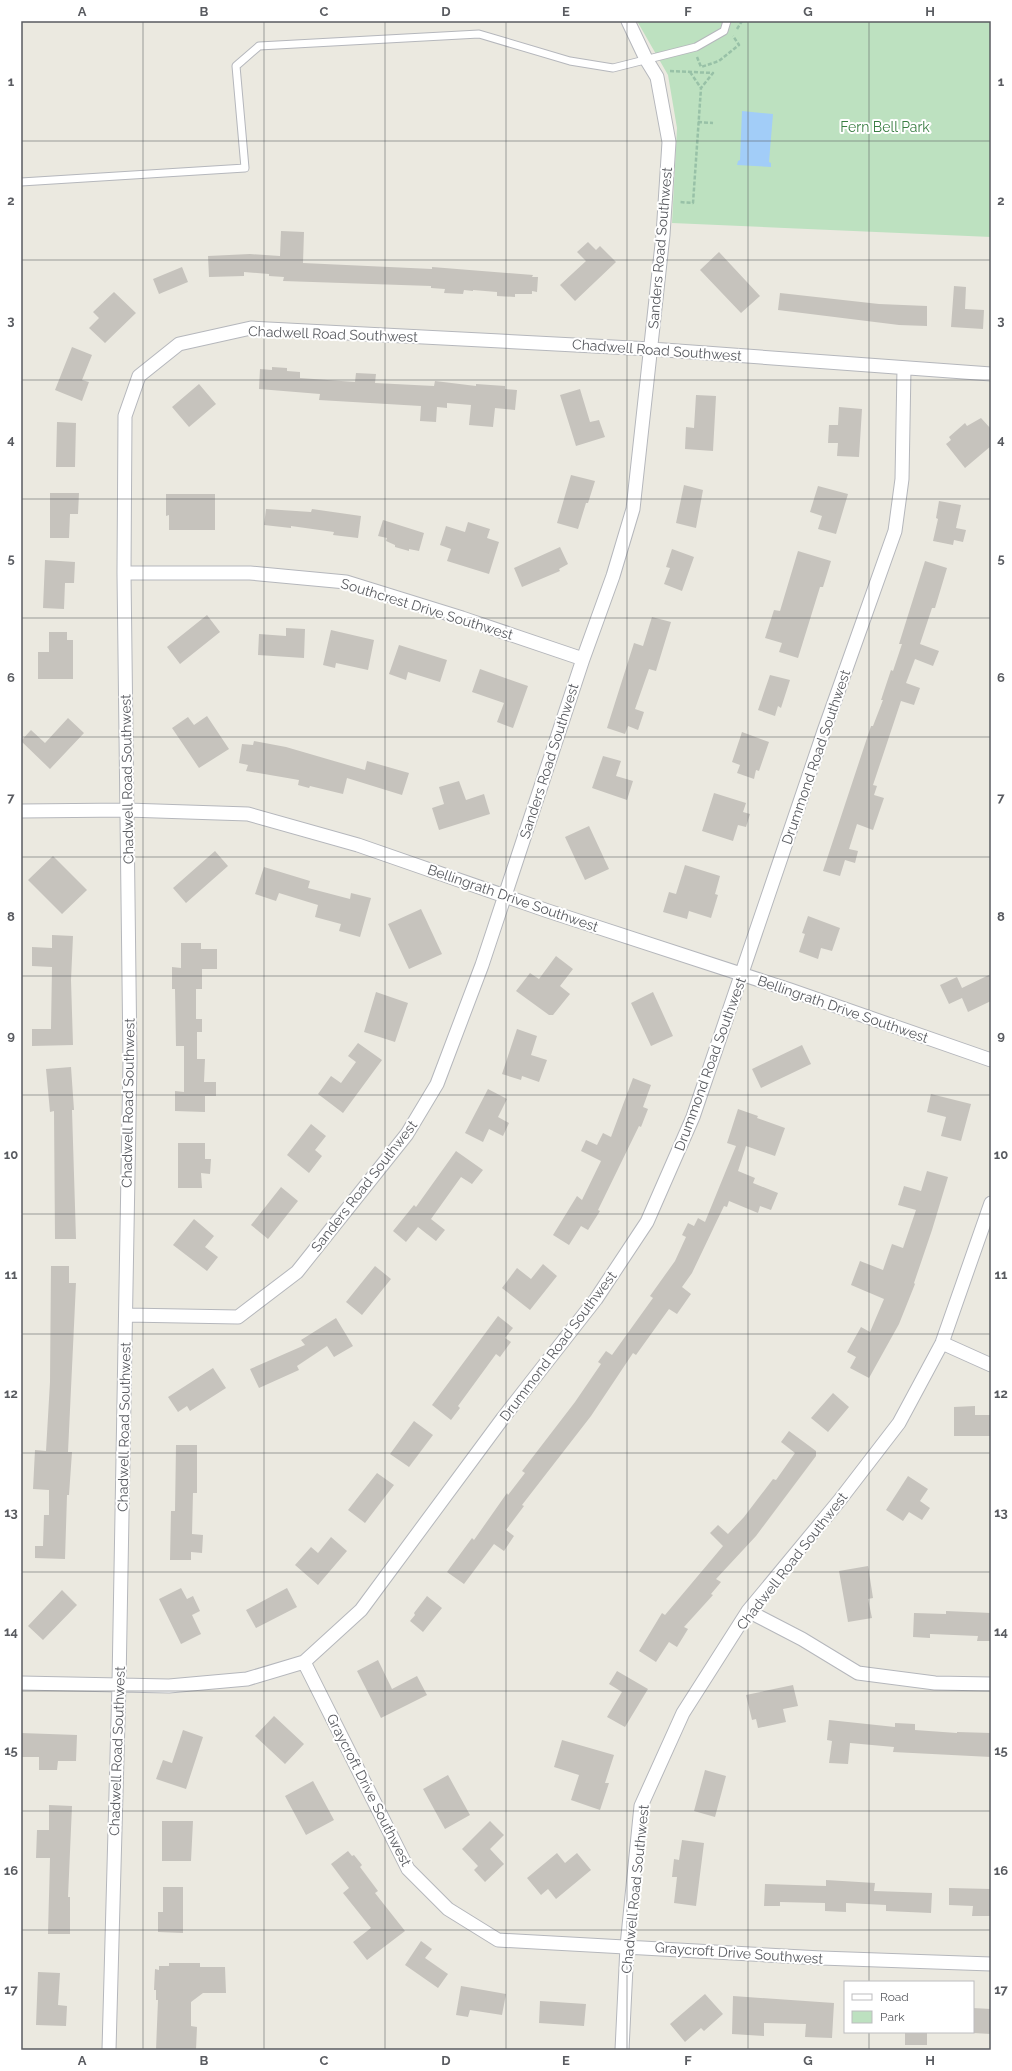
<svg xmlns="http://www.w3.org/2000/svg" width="1012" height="2071" font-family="Raleway,sans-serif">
<rect width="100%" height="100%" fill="#ebe9e0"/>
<path fill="#bde1c0" d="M637,21H991V237L672,223L677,128L668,75Z"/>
<path fill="#a2cdf8" d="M742,111L773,114L769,162L771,163V167L737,165L738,161L740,160Z"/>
<path fill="#c6c3bd" d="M281,231L304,232L303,263L432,269V267L533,275L532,277H538L537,292L532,291V294H515V297L497,296V292L473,290V291L464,290L463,294L444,293L445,289L431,288V286L283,281L284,277L269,276V274L244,272V276L209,277L208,256L250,254L280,256Z
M588,242L596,250L600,246L616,262L575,301L560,285L586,261L577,252Z
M719,252L760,296L741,313L700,270Z
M182,267L188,282L159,294L153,279Z
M954,286L966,287L965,309L984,310L983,329L951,327Z
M114,292L136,313L105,343L89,328L99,318L93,312Z
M780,293L879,304L927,306V326L899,325L778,310Z
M72,347L92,355L82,380L89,382L82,401L55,390Z
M272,367L287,368V371L300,372V378L355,382L356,373L376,374L375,383L434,386L435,381L476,386V384L505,386V389L517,390L515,410L495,408L493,427L469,425L471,405L447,403V408L437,407L436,422L420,421L421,406L319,400L320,394L259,389L260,369L272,370Z
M199,384L216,404L189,427L172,407Z
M580,389L590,422L599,420L605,437L576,446L560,395Z
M696,395L716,396L713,451L685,449L686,427L694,428Z
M839,407L862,409L859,457L837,456L838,443H828L829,425H838Z
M981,418L991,429V446L965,468L946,444L951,440L949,437L965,423L967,426Z
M57,422L76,423L75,467H56Z
M571,475L595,481L588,503H586L578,529L557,523Z
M684,485L703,490L696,528L676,523Z
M818,486L848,494L836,534L818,529L822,516L810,512Z
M50,493H79L78,514H70L69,538H50Z
M166,494H215V530H169V515L166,516Z
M939,501L961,505L956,528L966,530L963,542L954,540L953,545L933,541L938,519L936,518Z
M266,509L311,512L312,509L361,516L358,538L333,535L334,532L291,526V528L264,525Z
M383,520L424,533L419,551L409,549V551L395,547V545L386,541L387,538L378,536Z
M468,522L490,529L487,538L499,542L489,574L447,561L451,549L440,545L446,526L465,532Z
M560,547L568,564L559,569L560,571L522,587L514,568Z
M672,549L694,557L682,591L664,584L670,568L666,567Z
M798,551L831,561L823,587H820L798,658L779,652L782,643L765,638L774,610L780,611Z
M45,560L75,562L74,583H65L64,609L43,608Z
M925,561L947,568L935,608H932L920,644L939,651L933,666L915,659L906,683L920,688L914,705L901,701L873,785L877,786L874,795L884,798L873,830L857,824L849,849L858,851L855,863L845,860L840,876L823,871L871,726H873L883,700H881L891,670L893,671L902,644H899Z
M207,615L220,632L180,664L167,647Z
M652,617L671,622L656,671L649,669L635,709L644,712L638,730L628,726L625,734L607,728L634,643L643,646Z
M286,628L305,629L304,658L258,655L259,634L286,636Z
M331,630L374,640L368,670L336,663L335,668L323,665Z
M49,632H67V640H73V679H38V652H49Z
M399,645L447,660L440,682L408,672L406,680L389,674Z
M480,669L528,686L513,728L497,722L504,703L472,692Z
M770,675L790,680L781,708L778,706L775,716L758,710Z
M207,716L229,749L199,768L172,728L188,717L194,725Z
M68,718L84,733L50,769L21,741L31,730L45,743Z
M742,732L769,742L759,771L756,770L754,779L737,773L740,765L732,762Z
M254,741L286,747L365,770L367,761L409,773L402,795L347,778L343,794L310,786L309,788L298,785L299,780L246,771L248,765L239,763L242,744L253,745Z
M603,756L621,761L616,776L633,781L627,800L592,788Z
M459,781L466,800L484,794L490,814L439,830L432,808L444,804L439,787Z
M714,793L746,803L743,812L750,814L746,827L738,825L733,841L702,831Z
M589,826L609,869L585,880L565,837Z
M215,851L228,866L186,903L173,888Z
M53,856L87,890L62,914L28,880Z
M685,865L720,876L715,894L718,895L711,918L689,911L687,919L663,912L669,892L676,894Z
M264,867L310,881L308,888L350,899L351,893L371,898L360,937L339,931L341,924L315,917L318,905L279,893L276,901L255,894Z
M421,909L442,954L409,969L388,924Z
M808,916L840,928L832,951L821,948L818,959L799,952L805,934L802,933Z
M52,935L73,936L71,980L73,1045L32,1046V1029H51L52,967L32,966V947L52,948Z
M181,943H201V949H217V969H202V989H196V1019H202V1032H197V1059H205L204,1082H216V1096H205V1112L175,1111V1091L184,1092V1046H176L175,989H172V967L181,968Z
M556,956L573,969L560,986L570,994L553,1015H549L516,991L530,973L539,979Z
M991,974V1001L968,1012L962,998L949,1004L940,985L957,977L962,988Z
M376,992L408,1003L395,1042L364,1032Z
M653,992L673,1036L651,1046L631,1003Z
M517,1029L537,1036L531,1055L547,1060L539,1082L522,1076L521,1080L502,1074Z
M358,1043L382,1060L343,1113L318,1094L331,1076L341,1083L356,1062L348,1056Z
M802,1045L811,1064L761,1088L752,1069Z
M71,1067L74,1110H72L76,1239H55L54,1111L50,1112L46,1069Z
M633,1078L651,1085L643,1107L648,1109L641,1127L639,1126L598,1210L600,1211L588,1230L581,1226L569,1245L553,1235L577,1196L582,1200L601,1161L581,1151L586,1140L597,1145L603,1133L611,1137Z
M488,1089L507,1099L498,1117L509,1123L503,1136L489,1129L483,1142L465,1133Z
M931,1094L971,1104L961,1141L941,1136L946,1117L927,1112Z
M738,1109L758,1116L757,1118L785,1128L775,1156L746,1146L738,1171L755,1178L753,1183L778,1193L771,1210L760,1206L758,1213L729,1201L727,1207L724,1206L692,1273L682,1287L691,1294L677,1314L669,1309L636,1355L633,1353L591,1416L522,1505L524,1506L506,1530L514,1536L504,1551L494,1544L464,1584L447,1572L472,1538L474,1540L507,1493L508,1495L525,1473L522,1471L575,1402L601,1364L598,1362L606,1351L612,1355L653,1298L650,1296L675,1261L686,1237L682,1235L688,1223L694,1226L698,1218L705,1222L736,1146L727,1143Z
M311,1124L326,1136L315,1150L322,1156L309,1173L287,1155Z
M178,1143H205V1159H211L210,1174L201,1173L202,1188H178Z
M456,1151L483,1170L472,1184L461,1177L431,1219L445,1230L436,1241L418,1227L406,1242L393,1231L414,1205L416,1207Z
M927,1171L948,1177L932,1230L914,1283L915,1284L899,1324L869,1378L850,1368L856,1357L847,1352L861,1327L870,1332L884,1299L851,1285L860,1261L883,1270L892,1244L903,1248L916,1210L898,1205L904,1186L921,1191Z
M281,1187L298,1201L268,1239L251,1225Z
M194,1219L214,1236L205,1247L218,1257L207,1271L173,1245Z
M543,1264L557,1276L530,1310L502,1288L517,1268L531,1279Z
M51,1266H69V1283H76L68,1452H72L69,1495H67L65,1559L35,1558V1546H43L44,1515H49V1490L33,1489L35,1450L46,1451L50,1382Z
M375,1266L391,1279L362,1315L346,1302Z
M498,1316L513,1328L505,1338L511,1342L500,1357L496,1354L458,1406L460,1408L451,1420L432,1405Z
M336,1318L353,1346L334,1357L327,1346L297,1366L299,1370L259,1388L250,1369L305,1345L301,1340Z
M213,1368L226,1388L190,1411L187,1406L178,1412L168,1397Z
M833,1393L849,1407L828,1432L811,1418Z
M975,1406V1415H991V1436H954V1407Z
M414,1421L433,1435L409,1467L390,1454Z
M789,1431L816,1451V1456L756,1536L716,1579L721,1582L711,1594L713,1595L684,1627L688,1629L677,1647L669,1642L656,1662L639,1651L662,1613L665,1615L723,1546L710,1533L718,1525L728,1534L744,1517L773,1479L776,1480L795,1453L781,1442Z
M176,1445H197V1493H193L192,1534L203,1535L202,1553L191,1552V1560H170L171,1511H175Z
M377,1473L394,1485L365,1523L348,1510Z
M908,1476L928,1489L920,1501L930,1508L922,1520L909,1512L903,1521L886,1510Z
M331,1537L347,1551L318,1585L295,1565L311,1547L318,1553Z
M868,1566L873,1598L868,1599L872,1618L848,1622L839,1571Z
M181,1588L187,1599L193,1596L200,1611L192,1615L201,1634L181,1644L159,1599Z
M287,1588L297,1607L256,1628L246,1610Z
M62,1590L77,1605L43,1640L28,1626Z
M427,1596L442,1608L423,1632L410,1621L415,1615L414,1613Z
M946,1611L991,1613V1641H977L978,1636L930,1634V1638L913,1637L914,1613L946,1614Z
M378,1660L392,1689L417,1676L427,1695L381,1718L357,1671Z
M617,1671L648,1689L625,1727L607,1717L622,1692L609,1684Z
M793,1685L798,1706L783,1709L786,1722L758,1728L756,1719L752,1720L746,1695Z
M274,1716L304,1744L285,1764L255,1736Z
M829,1720L895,1727V1723L915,1724V1730L957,1733V1732L991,1733V1757L893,1752L894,1747L850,1743L848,1764L829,1763L832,1741L827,1740Z
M183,1730L203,1737L186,1789L156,1779L163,1760L172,1763Z
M21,1733L77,1735L76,1761H58L57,1770H39V1757H21Z
M562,1740L614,1755L605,1783H609L600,1810L571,1800L579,1775L554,1767Z
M705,1770L726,1776L715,1817L694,1811Z
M448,1775L470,1815L445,1829L423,1789Z
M313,1781L334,1820L306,1835L285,1796Z
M49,1805L72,1806L68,1897H70V1934H48L50,1858H36L37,1830H49Z
M162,1821H193L191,1861H162Z
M490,1821L504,1835L490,1849L504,1864L485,1882L474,1870L478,1866L462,1849Z
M682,1840L704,1843L696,1906L674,1903L677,1877H672L674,1859L679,1860Z
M348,1851L352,1856L354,1855L362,1865L360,1867L378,1891L375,1893L405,1931L367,1960L353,1942L371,1928L343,1893L349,1888L331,1864Z
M557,1853L565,1863L577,1853L591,1870L556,1899L548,1889L541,1895L527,1878Z
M826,1880L875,1883L874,1891L932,1893L931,1913L886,1911V1905L846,1903V1912L825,1911V1903L780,1902V1906H764L765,1884L826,1886Z
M163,1887H183V1933L158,1932V1912H163Z
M949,1888L991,1889V1916H972L973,1906L949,1905Z
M421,1941L432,1949L425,1958L448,1974L438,1988L405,1965Z
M169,1963H200V1967H225L226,1993H203L191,2002V2026L197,2027L196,2050H156L158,2000H156V1990H154L155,1969L159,1970V1966H169Z
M38,1972L60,1973L58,2005L67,2006L66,2026L36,2025Z
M461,1986L506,1994L502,2015L470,2010L468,2017L456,2015Z
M705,1994L723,2014L704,2031L701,2028L685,2042L670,2024Z
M733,1996L834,2003L832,2038L805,2037L806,2024L764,2023V2036L732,2034Z
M540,2001L586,2004L584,2026L539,2023Z
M973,2008L991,2009V2034L973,2033Z
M905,2032H927V2045H905Z"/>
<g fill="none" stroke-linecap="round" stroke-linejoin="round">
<defs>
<path id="lane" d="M21,182L245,168L236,66L259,46L479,34L570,61L613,68L696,47L724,31L727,21"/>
<path id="street" d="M124,573H250L346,582L462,618L583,659
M21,811L127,810L248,814L358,845L548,911L790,990L991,1060
M126,1315L238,1317L297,1272L407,1134L437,1084L482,965L583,659L613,576L633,509L663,235L669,142L657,77L646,59L628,21
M942,1343L991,1365
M748,1611L802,1639L858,1673L935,1683L991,1684
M304,1662L408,1869L448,1909L498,1940L821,1958L991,1964
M21,1683L169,1686L247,1679L304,1662L361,1610L503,1418L596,1299L647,1222L693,1117L824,731L895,531L902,479L904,368
M109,2050L119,1684L130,1060L124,573L125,416L139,376L179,344L251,328L651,349L991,374
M622,2050L627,1946L641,1806L683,1713L748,1611L839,1501L899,1423L942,1343L991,1203"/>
</defs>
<use href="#lane" stroke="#b5b7bc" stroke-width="9"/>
<use href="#street" stroke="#b5b7bc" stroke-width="15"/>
<path stroke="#98c1a7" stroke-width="2.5" stroke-dasharray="4 2" stroke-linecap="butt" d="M737,29L742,21
M697,57L701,67L719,61L739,45L733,36
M670,71L713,73L701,88L693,203L679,202
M690,72L701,88
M698,122L713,123"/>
<use href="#lane" stroke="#fff" stroke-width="7"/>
<use href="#street" stroke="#fff" stroke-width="13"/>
</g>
<path fill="none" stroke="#595b60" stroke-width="1" stroke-opacity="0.55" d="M143,21V2050M264,21V2050M385,21V2050M506,21V2050M627,21V2050M748,21V2050M869,21V1982M21,141H991M21,260H991M21,380H991M21,499H991M21,618H991M21,737H991M21,857H991M21,976H991M21,1095H991M21,1214H991M21,1334H991M21,1453H991M21,1572H991M21,1691H991M21,1811H991M21,1930H991M869,2032V2050"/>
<g text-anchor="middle" stroke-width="4" stroke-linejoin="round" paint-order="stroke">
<g font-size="14" fill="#397e42" stroke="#fff">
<text x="885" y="132">Fern Bell Park</text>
</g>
<g font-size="14" fill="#595b60" stroke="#fff">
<text transform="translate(660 248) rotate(-85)" y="5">Sanders Road Southwest</text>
<text transform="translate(333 334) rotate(2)" y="5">Chadwell Road Southwest</text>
<text transform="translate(657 350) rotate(4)" y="5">Chadwell Road Southwest</text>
<text transform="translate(427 609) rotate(17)" y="5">Southcrest Drive Southwest</text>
<text transform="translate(816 757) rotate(-71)" y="5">Drummond Road Southwest</text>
<text transform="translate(549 761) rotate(-72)" y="5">Sanders Road Southwest</text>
<text transform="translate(127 779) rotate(-91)" y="5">Chadwell Road Southwest</text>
<text transform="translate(513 898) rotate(19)" y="5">Bellingrath Drive Southwest</text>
<text transform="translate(843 1009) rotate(19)" y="5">Bellingrath Drive Southwest</text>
<text transform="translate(710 1064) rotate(-70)" y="5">Drummond Road Southwest</text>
<text transform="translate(128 1103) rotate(-89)" y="5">Chadwell Road Southwest</text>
<text transform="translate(364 1186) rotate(-52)" y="5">Sanders Road Southwest</text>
<text transform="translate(558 1346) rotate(-53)" y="5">Drummond Road Southwest</text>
<text transform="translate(124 1427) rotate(-89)" y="5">Chadwell Road Southwest</text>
<text transform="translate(792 1561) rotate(-52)" y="5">Chadwell Road Southwest</text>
<text transform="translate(117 1751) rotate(-88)" y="5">Chadwell Road Southwest</text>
<text transform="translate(369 1790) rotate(63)" y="5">Graycroft Drive Southwest</text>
<text transform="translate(635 1889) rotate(-84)" y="5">Chadwell Road Southwest</text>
<text transform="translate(739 1953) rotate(4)" y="5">Graycroft Drive Southwest</text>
</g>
</g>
<rect width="1012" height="2071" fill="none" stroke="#ffffff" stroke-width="44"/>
<rect x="844" y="1981" width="130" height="52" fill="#ffffff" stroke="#bdbdbf"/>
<rect x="852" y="1994" width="20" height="6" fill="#ffffff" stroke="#bdbdbf"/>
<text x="880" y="2001" font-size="12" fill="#595b60">Road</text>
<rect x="852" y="2011" width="20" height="12" fill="#bde1c0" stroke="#bdbdbf"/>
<text x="880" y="2021" font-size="12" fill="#595b60">Park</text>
<rect x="22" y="22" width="968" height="2027" fill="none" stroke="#595b60" stroke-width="1.5"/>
<g font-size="13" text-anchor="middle" font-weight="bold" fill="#595b60">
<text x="82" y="16">A</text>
<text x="204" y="16">B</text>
<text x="324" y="16">C</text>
<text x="446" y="16">D</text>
<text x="566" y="16">E</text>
<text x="688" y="16">F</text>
<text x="808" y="16">G</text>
<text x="930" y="16">H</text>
<text x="11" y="86">1</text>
<text x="1001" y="86">1</text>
<text x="11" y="205">2</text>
<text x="1001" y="205">2</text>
<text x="11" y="325">3</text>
<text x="1001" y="325">3</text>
<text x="11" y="444">4</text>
<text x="1001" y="444">4</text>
<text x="11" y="563">5</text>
<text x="1001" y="563">5</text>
<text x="11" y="682">6</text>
<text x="1001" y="682">6</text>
<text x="11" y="802">7</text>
<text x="1001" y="802">7</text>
<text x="11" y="921">8</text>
<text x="1001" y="921">8</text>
<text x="11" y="1040">9</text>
<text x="1001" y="1040">9</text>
<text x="11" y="1159">10</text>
<text x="1001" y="1159">10</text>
<text x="11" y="1279">11</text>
<text x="1001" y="1279">11</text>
<text x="11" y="1398">12</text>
<text x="1001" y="1398">12</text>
<text x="11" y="1517">13</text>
<text x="1001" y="1517">13</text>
<text x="11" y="1636">14</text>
<text x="1001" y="1636">14</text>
<text x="11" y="1755">15</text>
<text x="1001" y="1755">15</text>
<text x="11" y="1875">16</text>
<text x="1001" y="1875">16</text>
<text x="11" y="1994">17</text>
<text x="1001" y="1994">17</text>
<text x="82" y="2065">A</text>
<text x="204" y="2065">B</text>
<text x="324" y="2065">C</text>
<text x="446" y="2065">D</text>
<text x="566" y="2065">E</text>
<text x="688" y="2065">F</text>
<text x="808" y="2065">G</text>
<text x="930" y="2065">H</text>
</g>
</svg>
